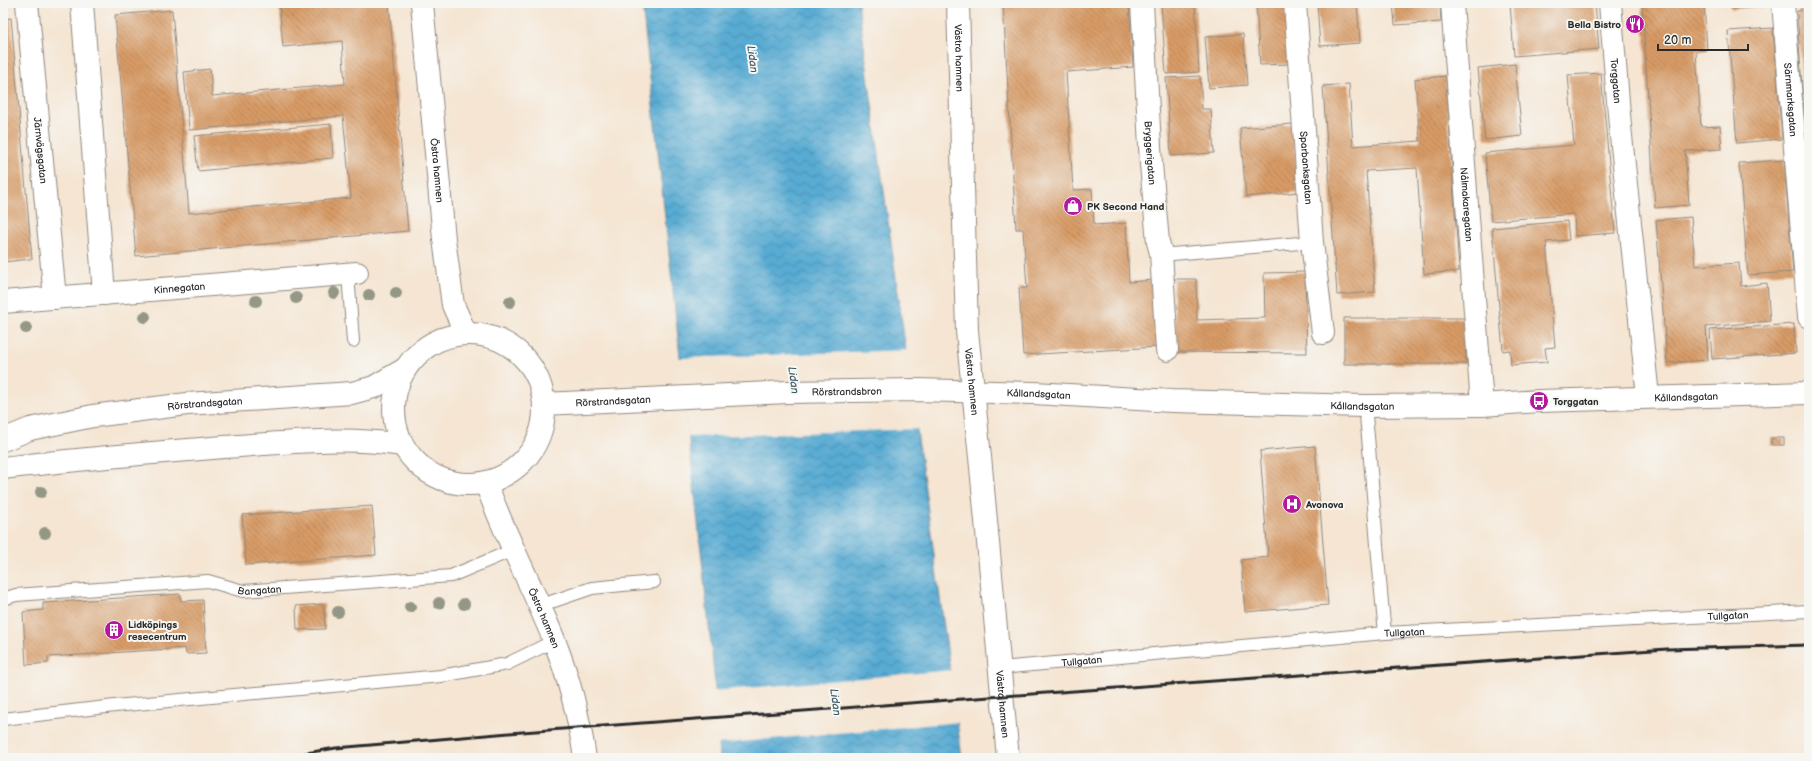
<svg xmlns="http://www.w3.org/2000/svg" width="1812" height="761" font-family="'Balsamiq Sans',sans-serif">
<defs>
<pattern id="water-waves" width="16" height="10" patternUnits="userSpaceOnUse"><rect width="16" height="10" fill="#58abd3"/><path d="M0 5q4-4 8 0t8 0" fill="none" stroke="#498bab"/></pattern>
<pattern id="building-back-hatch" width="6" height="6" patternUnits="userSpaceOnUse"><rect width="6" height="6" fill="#d89b66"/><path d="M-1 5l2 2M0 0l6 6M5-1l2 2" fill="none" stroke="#af7f54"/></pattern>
</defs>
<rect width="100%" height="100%" fill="#f6f6f2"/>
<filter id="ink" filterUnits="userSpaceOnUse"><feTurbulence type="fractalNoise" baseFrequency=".025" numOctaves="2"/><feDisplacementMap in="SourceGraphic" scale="8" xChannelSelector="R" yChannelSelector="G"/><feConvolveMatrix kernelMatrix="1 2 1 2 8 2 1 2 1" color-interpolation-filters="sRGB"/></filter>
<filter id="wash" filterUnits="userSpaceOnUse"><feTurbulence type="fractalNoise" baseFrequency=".012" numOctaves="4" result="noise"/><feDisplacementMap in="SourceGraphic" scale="16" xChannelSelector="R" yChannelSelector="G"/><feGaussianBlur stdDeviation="0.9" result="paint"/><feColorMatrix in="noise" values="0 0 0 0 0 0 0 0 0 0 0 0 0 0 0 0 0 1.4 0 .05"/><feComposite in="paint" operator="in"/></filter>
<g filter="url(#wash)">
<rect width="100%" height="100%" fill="#f5e5d2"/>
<path fill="url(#water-waves)" stroke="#426b7f" d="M642,3H858L962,758H719L714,672Z"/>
<path fill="#f5e5d2" d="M909,350L919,429L688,437L679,358Z
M952,670L959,722L716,744L713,691Z"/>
<g id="blocks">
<path fill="url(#building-back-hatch)" d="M279,3H389L408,231L136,256L115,15L172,10L189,213L351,198L343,116L189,130L184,72L210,69L212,96L345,84L342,41L283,47Z
M1003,3H1129L1133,67L1066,72L1073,190L1092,189L1094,225L1126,223L1129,282L1154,280L1158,347L1023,355L1019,288H1027L1023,229H1016Z
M1161,3H1195L1199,72L1166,74Z
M1256,3H1286L1290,64L1260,65Z
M1317,3H1357L1360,43L1320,46Z
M1393,3H1440L1441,22L1395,25Z
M1510,3H1595L1599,49L1514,56Z
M1642,3H1704L1707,50L1696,51L1701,127L1720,126L1722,149L1685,151L1689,205L1655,208Z
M1730,3H1771L1772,6L1731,9Z
M1801,3H1809V117L1804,118L1797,11H1801Z
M11,18L32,259L3,262V19Z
M1773,28L1782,139L1737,143L1728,31Z
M1243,34L1247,85L1209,88L1205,37Z
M1515,64L1522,136L1485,140L1478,68Z
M1601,73L1615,233L1575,236L1574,214L1491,221L1485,153L1574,145L1568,75Z
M1200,76L1202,109H1211L1214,153L1171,156L1166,78Z
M1446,76L1459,271L1424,274L1417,168L1366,171L1375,292L1337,295L1323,86L1349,84L1353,146L1420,141L1415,79Z
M331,124L333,158L198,171L194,136Z
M1293,124L1299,192L1246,197L1240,128Z
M1784,160L1793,272L1748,275L1739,163Z
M1691,217L1695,266L1739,263L1741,286L1767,283L1770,321L1706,327L1708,360L1667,363L1656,220Z
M1567,221L1569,240L1546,242L1555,347L1545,348L1547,362L1511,365L1510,350L1503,351L1492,228Z
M1305,272L1307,353L1176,352L1173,279H1196L1197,320L1265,318L1264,273Z
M1344,318H1466V364H1344Z
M1794,324L1796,353L1712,359L1710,330Z
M1771,438H1784V445H1771Z
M1315,446L1328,605L1245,612L1241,560L1268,557L1260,451Z
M372,506L376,555L246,565L242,515Z
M180,594L181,601L203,600L206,653L186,654L185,648L48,657V663L26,665L23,612L43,610V603Z
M324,604L325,629L297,630L296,606Z"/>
</g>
</g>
<g filter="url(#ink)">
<use href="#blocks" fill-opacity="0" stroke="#90887e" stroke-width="1"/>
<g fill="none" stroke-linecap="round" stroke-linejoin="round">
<defs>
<g id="lane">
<path d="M1161,253L1172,254L1312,242"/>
<path d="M348,274L353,341"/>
<path d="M1365,406C1373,482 1377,558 1385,633"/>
<path id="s1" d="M3,599L16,595L208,581L243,591L451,576L513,550"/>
<path d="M539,606L592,588L654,582"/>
<path id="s2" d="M1000,668L1385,633L1809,611"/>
<path d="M3,719L115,706L441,676L507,664L554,641"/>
</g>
<g id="street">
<path id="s3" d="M27,3L55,298"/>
<path d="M82,3L104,294"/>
<path id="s4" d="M958,3L967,331L981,467L1008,758"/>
<path id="s5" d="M1142,3L1151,164L1158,242L1161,253L1167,350"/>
<path id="s6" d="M1295,3L1312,242L1323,333"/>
<path id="s7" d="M1452,3L1482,405"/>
<path id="s8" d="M1610,3L1620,126L1648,397"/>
<path id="s9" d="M1783,3L1809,317"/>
<path id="s10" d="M3,302L357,273"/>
<path id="s11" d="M486,483C505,537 533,587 554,640C569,678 579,717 585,758"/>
</g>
<g id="secondary">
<path id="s12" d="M422,3L444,239L453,305L466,334"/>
<circle cx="469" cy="409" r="75"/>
<path id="s13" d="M544,404L788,392L916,390L1034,393L1172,401L1365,406L1482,405L1539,401L1809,393"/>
<path id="s14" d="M3,440L30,429L93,416L187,404L352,393L374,387L405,369"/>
<path d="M3,468C77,459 150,453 224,447C283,443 343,436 402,445"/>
</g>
</defs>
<use href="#lane" stroke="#90887e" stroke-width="14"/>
<use href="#street" stroke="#90887e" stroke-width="24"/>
<use href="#secondary" stroke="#90887e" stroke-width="24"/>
<use href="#lane" stroke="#fff" stroke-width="12"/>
<use href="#street" stroke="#fff" stroke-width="22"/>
<use href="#secondary" stroke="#fff" stroke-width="22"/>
<path stroke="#2b2b2b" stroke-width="3" d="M276,758L336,748L509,733L1003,696L1667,649L1809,645"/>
</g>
<g fill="#949786">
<circle cx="334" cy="293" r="6"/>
<circle cx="396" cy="293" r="6"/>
<circle cx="369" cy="295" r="6"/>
<circle cx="296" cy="298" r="6"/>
<circle cx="256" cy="301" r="6"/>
<circle cx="510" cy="302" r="6"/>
<circle cx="145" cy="317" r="6"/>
<circle cx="26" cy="328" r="6"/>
<circle cx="41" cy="492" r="6"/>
<circle cx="45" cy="533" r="6"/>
<circle cx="439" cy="603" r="6"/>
<circle cx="464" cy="604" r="6"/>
<circle cx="410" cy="607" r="6"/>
<circle cx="338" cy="612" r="6"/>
</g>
</g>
<defs>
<symbol id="restaurant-disc" viewBox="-11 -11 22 22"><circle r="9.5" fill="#b5179e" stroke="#f6f6f2"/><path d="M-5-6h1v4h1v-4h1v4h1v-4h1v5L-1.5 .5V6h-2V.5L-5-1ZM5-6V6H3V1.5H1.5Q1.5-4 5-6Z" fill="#fff"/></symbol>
<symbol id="shop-disc" viewBox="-11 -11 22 22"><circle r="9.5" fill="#b5179e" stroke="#f6f6f2"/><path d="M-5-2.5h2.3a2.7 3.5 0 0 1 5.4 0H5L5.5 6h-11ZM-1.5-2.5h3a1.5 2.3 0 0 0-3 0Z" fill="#fff"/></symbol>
<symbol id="bus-disc" viewBox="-11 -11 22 22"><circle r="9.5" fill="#b5179e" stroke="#f6f6f2"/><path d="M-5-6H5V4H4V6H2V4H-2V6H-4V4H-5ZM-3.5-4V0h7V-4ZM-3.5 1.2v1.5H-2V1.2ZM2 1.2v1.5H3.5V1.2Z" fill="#fff"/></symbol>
<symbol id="hospital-disc" viewBox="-11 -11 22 22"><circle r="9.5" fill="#b5179e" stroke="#f6f6f2"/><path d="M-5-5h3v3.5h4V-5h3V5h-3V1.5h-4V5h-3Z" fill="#fff"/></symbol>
<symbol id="building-disc" viewBox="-11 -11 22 22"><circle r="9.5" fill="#b5179e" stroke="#f6f6f2"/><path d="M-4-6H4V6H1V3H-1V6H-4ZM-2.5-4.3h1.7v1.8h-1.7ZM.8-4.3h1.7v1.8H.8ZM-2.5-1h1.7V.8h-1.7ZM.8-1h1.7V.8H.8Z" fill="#fff"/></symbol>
</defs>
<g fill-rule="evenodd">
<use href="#restaurant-disc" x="1624" y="13" width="22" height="22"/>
<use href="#shop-disc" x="1062" y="195" width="22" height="22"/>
<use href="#bus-disc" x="1528" y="390" width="22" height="22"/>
<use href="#hospital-disc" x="1281" y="493" width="22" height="22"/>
<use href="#building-disc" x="103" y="619" width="22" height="22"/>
</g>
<g text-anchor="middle" stroke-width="4" stroke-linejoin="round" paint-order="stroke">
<g font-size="10" font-weight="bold" fill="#2b2b2b" stroke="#f6f6f2" text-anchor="start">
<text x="1621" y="28" text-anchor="end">Bella Bistro</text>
<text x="1087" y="210">PK Second Hand</text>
<text x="1553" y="405">Torggatan</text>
<text x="1306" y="508">Avonova</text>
<text x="128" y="628">Lidköpings<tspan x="128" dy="12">resecentrum</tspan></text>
</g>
<g font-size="10" fill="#2b2b2b" stroke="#f6f6f2">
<text dy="4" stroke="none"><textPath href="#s4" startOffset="55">Västra hamnen</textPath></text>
<text dy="4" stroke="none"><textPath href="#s8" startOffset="78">Torggatan</textPath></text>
<text dy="4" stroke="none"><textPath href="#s9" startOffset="97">Särnmarksgatan</textPath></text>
<text dy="4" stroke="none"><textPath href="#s3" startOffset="148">Järnvägsgatan</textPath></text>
<text dy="4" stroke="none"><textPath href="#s5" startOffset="150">Bryggerigatan</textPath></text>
<text dy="4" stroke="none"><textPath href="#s6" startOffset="165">Sparbanksgatan</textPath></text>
<text dy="4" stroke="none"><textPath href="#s12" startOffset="168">Östra hamnen</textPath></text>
<text dy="4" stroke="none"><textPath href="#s7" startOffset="202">Nålmakaregatan</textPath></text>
<text dy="4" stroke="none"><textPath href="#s10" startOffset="177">Kinnegatan</textPath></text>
<text dy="4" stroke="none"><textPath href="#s4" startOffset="379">Västra hamnen</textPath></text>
<text dy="4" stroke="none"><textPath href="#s13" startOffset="303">Rörstrandsbron</textPath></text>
<text dy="4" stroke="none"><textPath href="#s13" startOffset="495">Kållandsgatan</textPath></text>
<text dy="4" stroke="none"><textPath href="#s13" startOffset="1143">Kållandsgatan</textPath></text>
<text dy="4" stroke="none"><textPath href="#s13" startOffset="69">Rörstrandsgatan</textPath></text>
<text dy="4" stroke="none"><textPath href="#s14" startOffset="206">Rörstrandsgatan</textPath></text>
<text dy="4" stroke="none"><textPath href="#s13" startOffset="819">Kållandsgatan</textPath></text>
<text dy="4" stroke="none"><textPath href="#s1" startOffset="259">Bangatan</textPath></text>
<text dy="4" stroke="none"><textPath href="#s2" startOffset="730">Tullgatan</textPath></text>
<text dy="4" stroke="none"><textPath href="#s11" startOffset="147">Östra hamnen</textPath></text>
<text dy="4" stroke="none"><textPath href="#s2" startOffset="406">Tullgatan</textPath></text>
<text dy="4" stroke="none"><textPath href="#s2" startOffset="82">Tullgatan</textPath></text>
<text dy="4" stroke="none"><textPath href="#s4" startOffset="703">Västra hamnen</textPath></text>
</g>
<g font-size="11" font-style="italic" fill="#3b5866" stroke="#f6f6f2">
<text transform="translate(753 59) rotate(83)" y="4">Lidan</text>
<text transform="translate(794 380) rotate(83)" y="4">Lidan</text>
<text transform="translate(836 702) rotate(83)" y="4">Lidan</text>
</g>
</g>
<rect width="1812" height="761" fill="none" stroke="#f6f6f2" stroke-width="16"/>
<path d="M1658 44v6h90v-6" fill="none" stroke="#2b2b2b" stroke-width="2"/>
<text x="1664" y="44" font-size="12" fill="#2b2b2b" stroke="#f6f6f2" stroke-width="3" paint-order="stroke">20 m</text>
</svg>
